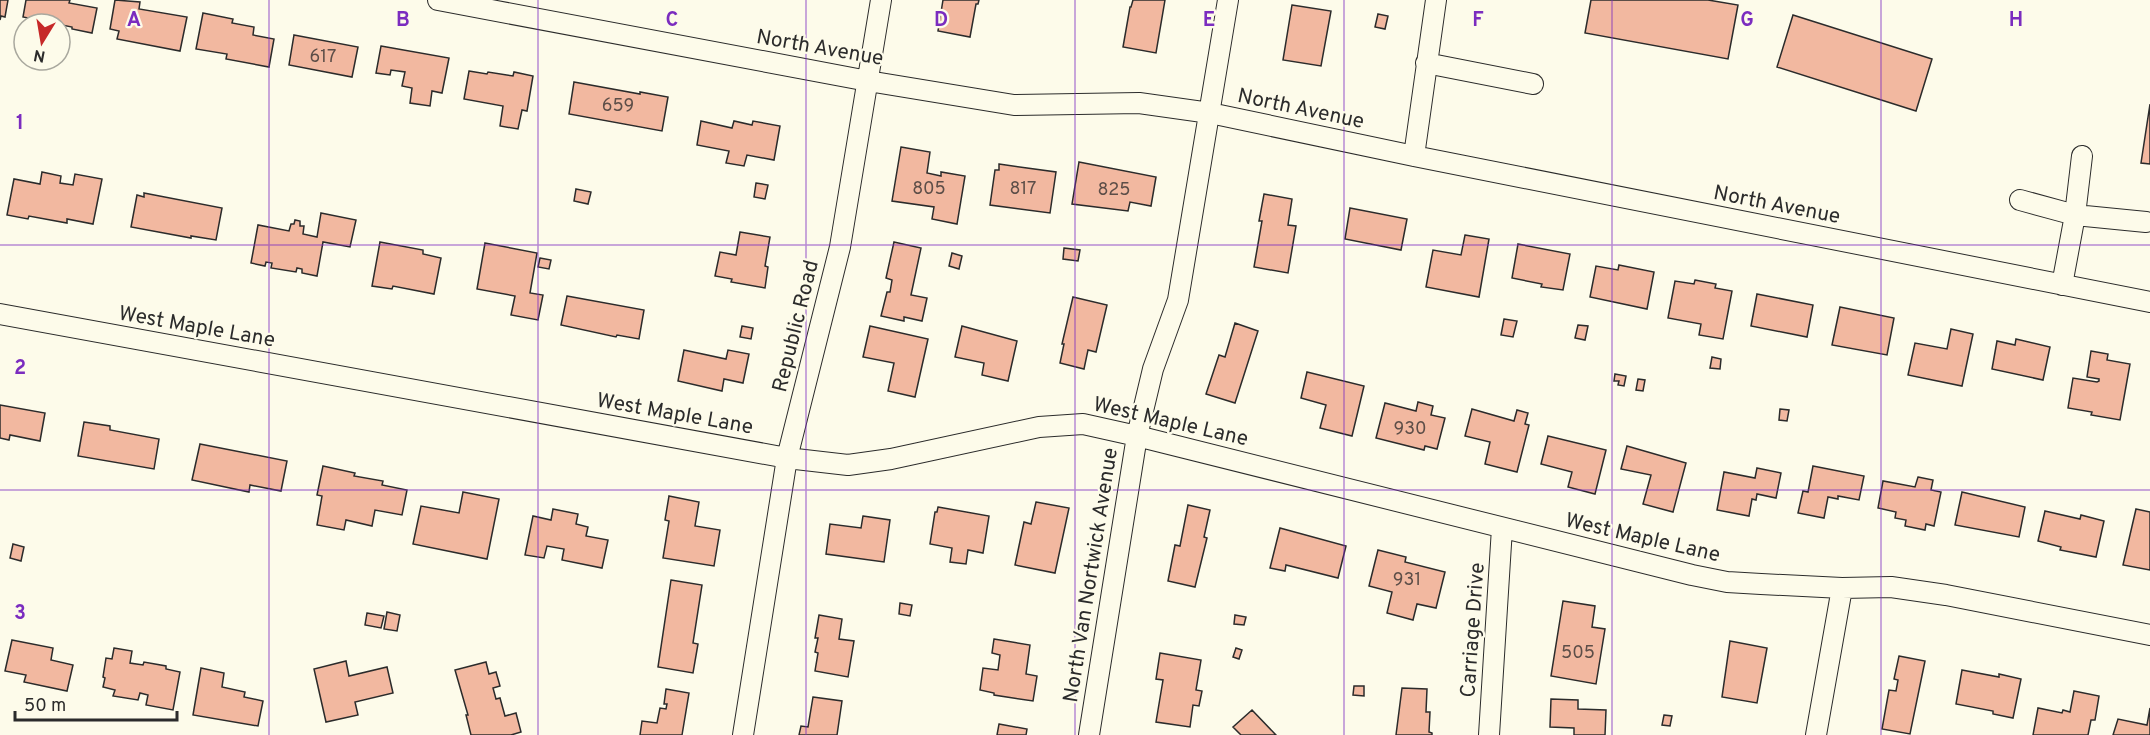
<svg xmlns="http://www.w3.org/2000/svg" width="2150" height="735" font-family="Overpass,sans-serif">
<rect width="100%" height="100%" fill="#fdfbea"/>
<path fill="#f2b8a0" stroke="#2b2b2b" stroke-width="1.5" d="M0,0H8L5,17L1,16L0,20Z
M26,0H70L69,3L97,8L92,33L72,29V27L23,17Z
M115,0L140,2L139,9L187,17L180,51L117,39L119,31L110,29Z
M943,0H979L978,4H976L970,37L938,31Z
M1133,0H1165L1156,53L1123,47L1130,7H1131Z
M1591,0H1708L1738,5L1728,59L1585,33Z
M1292,5L1331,11L1321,66L1283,60Z
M203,13L233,19L232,23L254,27L253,35L274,39L269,67L226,59L227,54L196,49Z
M1378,14L1388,16L1385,29L1375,27Z
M1793,15L1932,59L1916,111L1777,67Z
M294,35L358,47L352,77L289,65Z
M381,46L449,58L442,93L432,91L430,106L410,103L412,88L402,86L405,72L391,70L390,75L376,73Z
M469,71L487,74L488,72L513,76L514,72L533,76L527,111L522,110L518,129L500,126L503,106L464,99Z
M574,82L640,94V92L668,97L662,131L569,114Z
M2150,104V164L2141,163Z
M701,121L732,128L734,121L752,125L753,121L780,126L774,160L747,155L744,166L726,163L729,151L697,145Z
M901,147L930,152L927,173L941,176V172L965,176L957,224L932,219L934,207L892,201Z
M1079,162L1156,177L1151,206L1130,202L1128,211L1072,204Z
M999,164L1056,172L1050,213L990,205L995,170H999Z
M42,172L61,176L60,183L73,185L75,174L102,179L93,224L67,219V223L29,216L28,219L7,215L14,179L40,184Z
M756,183L768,185L765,199L754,197Z
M576,189L591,192L588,204L574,201Z
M144,193L222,208L216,240L191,236V238L131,227L137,195L144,197Z
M1264,194L1292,199L1288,225L1296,226L1288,273L1254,267L1262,221H1259Z
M1350,208L1407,219L1401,250L1345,239Z
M321,213L356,220L350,247L323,242L317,276L302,273V269L297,268L296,272L271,268L272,263L266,262L265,266L251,263L258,225L289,231L291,224H294L295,220L300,221V226H304L303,234L317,237Z
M740,232L770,237L765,266L768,267L765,288L731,282L732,279L715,276L720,252L736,255Z
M1465,235L1489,239L1479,297L1426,287L1433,250L1461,255Z
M380,242L423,250V254L441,258L434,294L393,286L392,289L372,286Z
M894,242L921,248L911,295L927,298L922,321L904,317V321L881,316L887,292H890L892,280L886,278Z
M485,243L537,253L530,293L543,295L538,320L511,315L515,296L477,289Z
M1518,244L1570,254L1563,290L1541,287L1542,284L1512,278Z
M1064,248L1080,250L1078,261L1063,259Z
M952,253L962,256L959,269L949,266Z
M540,258L551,260L549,269L538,267Z
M1619,265L1654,272L1647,309L1590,297L1596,266L1618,270Z
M1695,280L1716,284L1715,288L1732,291L1723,339L1699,335L1701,324L1668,318L1675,281L1694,284Z
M1757,294L1813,305L1807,337L1751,326Z
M567,296L644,310L639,339L617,335L616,337L561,325Z
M1073,297L1107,305L1096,352L1088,350L1084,369L1060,363L1064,344H1062Z
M1840,307L1894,318L1887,355L1832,345Z
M1504,319L1517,321L1513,337L1501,335Z
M1235,323L1258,331L1235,403L1206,394L1219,355L1225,357Z
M1578,325L1588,326L1585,340L1575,338Z
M742,326L753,328L751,339L740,337Z
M870,326L928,339L915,397L888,391L894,363L863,357Z
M962,326L1017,341L1008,381L982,375L984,363L955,357Z
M1951,329L1973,334L1962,386L1908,375L1915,343L1947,349Z
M2016,339L2050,347L2043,380L1992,369L1997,341L2015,345Z
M684,350L726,359L728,350L749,354L743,383L724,379L722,391L678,381Z
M2091,351L2108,354L2107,360L2130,364L2120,420L2091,415L2092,412L2068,408L2073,378L2097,382L2099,381V379L2087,377Z
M1712,357L1721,359L1720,369L1710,368Z
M1307,372L1364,386L1352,436L1320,428L1326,405L1301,398Z
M1615,374L1626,376L1624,386L1618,385L1619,381H1614Z
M1638,379L1645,380L1643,391L1636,390Z
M1418,402L1433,406L1431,415L1445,418L1437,449L1425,446L1424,450L1376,438L1385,403L1416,411Z
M0,405L45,413L40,441L10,435L9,440L0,438Z
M1472,409L1514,421L1517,410L1528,413L1525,424L1529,425L1517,472L1485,464L1490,442L1465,436Z
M1780,409L1789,410L1787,421L1779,420Z
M84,422L110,426V430L159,439L154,469L78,456Z
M1548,436L1606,450L1595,494L1568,487L1572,472L1541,464Z
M200,444L287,461L281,491L250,485L249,492L192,480Z
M1627,446L1686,463L1673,512L1643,504L1651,475L1621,469Z
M323,466L355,473L354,476L383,481L382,485L407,490L402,515L375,510L372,526L346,520L344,530L317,525L322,496L317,495Z
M1813,466L1864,476L1859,500L1838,496V499L1828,497L1824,518L1798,513L1803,491L1808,492Z
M1757,468L1781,473L1776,498L1757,494L1756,500L1752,499L1749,516L1717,510L1724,472L1755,478Z
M1918,477L1933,480L1931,490L1941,492L1934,526L1926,524L1925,530L1905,526L1906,520L1895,518L1896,512L1878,508L1883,481L1915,487Z
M463,492L499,499L487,559L413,544L421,506L459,513Z
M1962,492L2025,507L2019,537L1955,525Z
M669,496L699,502L695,526L720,530L714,566L663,558L669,521L665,520Z
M1036,502L1069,508L1055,573L1015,565L1024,522L1031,524Z
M1188,505L1210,510L1204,537L1207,538L1195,587L1168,581L1175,545L1180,546Z
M938,507L989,516L983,553L968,550L966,564L950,562L952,548L930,544L935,512H937Z
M553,509L578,514L576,524L588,527L586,536L608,540L602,568L562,560L564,549L547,546L544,558L525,555L533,516L551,520Z
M2136,509L2150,512V570L2123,565Z
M2045,511L2080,519L2081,515L2104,521L2096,557L2060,550L2061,547L2038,541Z
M863,516L890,520L884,562L826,554L830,524L861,528Z
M1280,528L1346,546L1338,578L1286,565L1285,571L1270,568Z
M13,544L24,547L21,561L10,558Z
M1378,550L1406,557L1405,562L1445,572L1436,608L1417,604L1413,620L1387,613L1392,592L1369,586Z
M671,580L702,585L693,643L698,644L693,673L658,667Z
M1563,601L1595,606L1592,627L1605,629L1596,684L1551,676Z
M900,603L912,605L910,616L899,614Z
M387,612L400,615L397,631L384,629Z
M367,613L384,616L381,628L365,625Z
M819,615L842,619L839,639L854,641L848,677L815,671L818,653L815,652L818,638H815Z
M1235,615L1246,617L1244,625L1234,624Z
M994,639L1030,645L1026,674L1037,676L1033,701L994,695V693L980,690L983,668L998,670L1000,655L992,653Z
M12,640L53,648L51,660L73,665L67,691L24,682L26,675L5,671Z
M1730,641L1767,648L1757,703L1722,697Z
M114,648L132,651L130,663L143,665L144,662L166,666V669L180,672L173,710L146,705L148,695L140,693L138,700L113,696L115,690L103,687L105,678L103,677L106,658L112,659Z
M1236,648L1242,650L1239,659L1233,657Z
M1160,653L1201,660L1196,690L1202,691L1199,706L1193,705L1190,727L1156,722L1163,680L1156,679Z
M1899,656L1925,661L1910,734L1882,729L1889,690L1896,691L1898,680L1894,679Z
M346,661L349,676L387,667L393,693L355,702L358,715L326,722L314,669Z
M486,662L489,674L496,672L500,686L493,688L496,699L500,698L505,716L516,713L521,732L511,735H471L466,715H468L455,670Z
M201,668L224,673L222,687L245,692L244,697L263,701L258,726L193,715Z
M1962,670L1999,677V674L2021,679L2013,718L1993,714V711L1956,704Z
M1354,686H1364V696L1353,695Z
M1402,688L1427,689L1426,712H1430L1429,732L1432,733V735H1396Z
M666,689L689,693L682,735H640L642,721L657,723L660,708L666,709L667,704H664Z
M2074,691L2099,696L2095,720H2091L2088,735H2033L2038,708L2062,713L2063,710L2070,712Z
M813,697L842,701L837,735H799L801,726L808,727Z
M1551,699L1578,700V709L1606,710L1605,735H1574V728L1550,727Z
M2150,708V735H2113L2118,719L2147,725Z
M1252,710L1276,735H1241L1233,727Z
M1664,715L1672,716L1670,726L1662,725Z
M999,724L1027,729L1026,735H997Z"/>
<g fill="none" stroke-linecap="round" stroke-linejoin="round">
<defs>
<path id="minor" d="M438,0L868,81L1014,105L1139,103L1210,113L1414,156L2150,302
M1426,63L1533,84
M1414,156L1436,0
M2020,200L2075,215L2146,222
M2062,285L2075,215L2082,156
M0,314L787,458L848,465L891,459L1039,427L1083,424L1137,436L1692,575L1727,582L1761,584L1842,588L1891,587L1946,595L2150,635
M743,735L787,458L840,247L881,0
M1089,735L1137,436L1153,369L1178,300L1228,0
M1489,735L1502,528
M1816,735L1842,588"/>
</defs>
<use href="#minor" stroke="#2b2b2b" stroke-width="22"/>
<use href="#minor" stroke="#fdfbea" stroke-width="20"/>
</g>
<path fill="none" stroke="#7b2cbf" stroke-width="1.5" stroke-opacity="0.55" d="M269,0V735M538,0V735M806,0V735M1075,0V735M1344,0V735M1612,0V735M1881,0V735M0,245H2150M0,490H2150"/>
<g text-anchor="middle" stroke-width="4.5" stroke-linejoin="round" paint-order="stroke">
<g font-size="18" fill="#5d4e48">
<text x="323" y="62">617</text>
<text x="618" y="111">659</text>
<text x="929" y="194">805</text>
<text x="1023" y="194">817</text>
<text x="1114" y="195">825</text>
<text x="1410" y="434">930</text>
<text x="1407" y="585">931</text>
<text x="1578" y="658">505</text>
</g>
<g font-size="21" fill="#2b2b2b" stroke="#fdfbea">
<text transform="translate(820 47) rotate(10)" y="7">North Avenue</text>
<text transform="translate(1301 108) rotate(12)" y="7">North Avenue</text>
<text transform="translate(1777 204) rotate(11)" y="7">North Avenue</text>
<text transform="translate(197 326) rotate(10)" y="7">West Maple Lane</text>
<text transform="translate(795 326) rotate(-76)" y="7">Republic Road</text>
<text transform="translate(675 413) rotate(10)" y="7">West Maple Lane</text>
<text transform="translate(1171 421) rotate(13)" y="7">West Maple Lane</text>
<text transform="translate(1643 537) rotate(13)" y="7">West Maple Lane</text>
<text transform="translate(1090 575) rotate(-81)" y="7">North Van Nortwick Avenue</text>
<text transform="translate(1472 630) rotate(-86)" y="7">Carriage Drive</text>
</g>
</g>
<g font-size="20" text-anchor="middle" font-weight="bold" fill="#7b2cbf" stroke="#fdfbea" stroke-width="4.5" stroke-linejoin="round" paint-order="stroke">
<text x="134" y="26">A</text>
<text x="403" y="26">B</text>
<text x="672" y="26">C</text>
<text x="941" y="26">D</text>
<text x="1209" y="26">E</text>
<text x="1478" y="26">F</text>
<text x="1747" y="26">G</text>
<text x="2016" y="26">H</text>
<text x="20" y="129">1</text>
<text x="20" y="374">2</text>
<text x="20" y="619">3</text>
</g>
<g transform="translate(42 42) rotate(191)"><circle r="28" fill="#fdfbea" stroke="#a9a89e" stroke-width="1.5"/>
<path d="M0-4.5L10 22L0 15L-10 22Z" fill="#c62828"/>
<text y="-9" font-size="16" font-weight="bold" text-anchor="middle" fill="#2b2b2b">N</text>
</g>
<path d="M15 711v9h162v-9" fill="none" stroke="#2b2b2b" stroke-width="3"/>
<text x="24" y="711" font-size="18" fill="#2b2b2b" stroke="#fdfbea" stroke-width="4.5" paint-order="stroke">50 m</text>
</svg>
